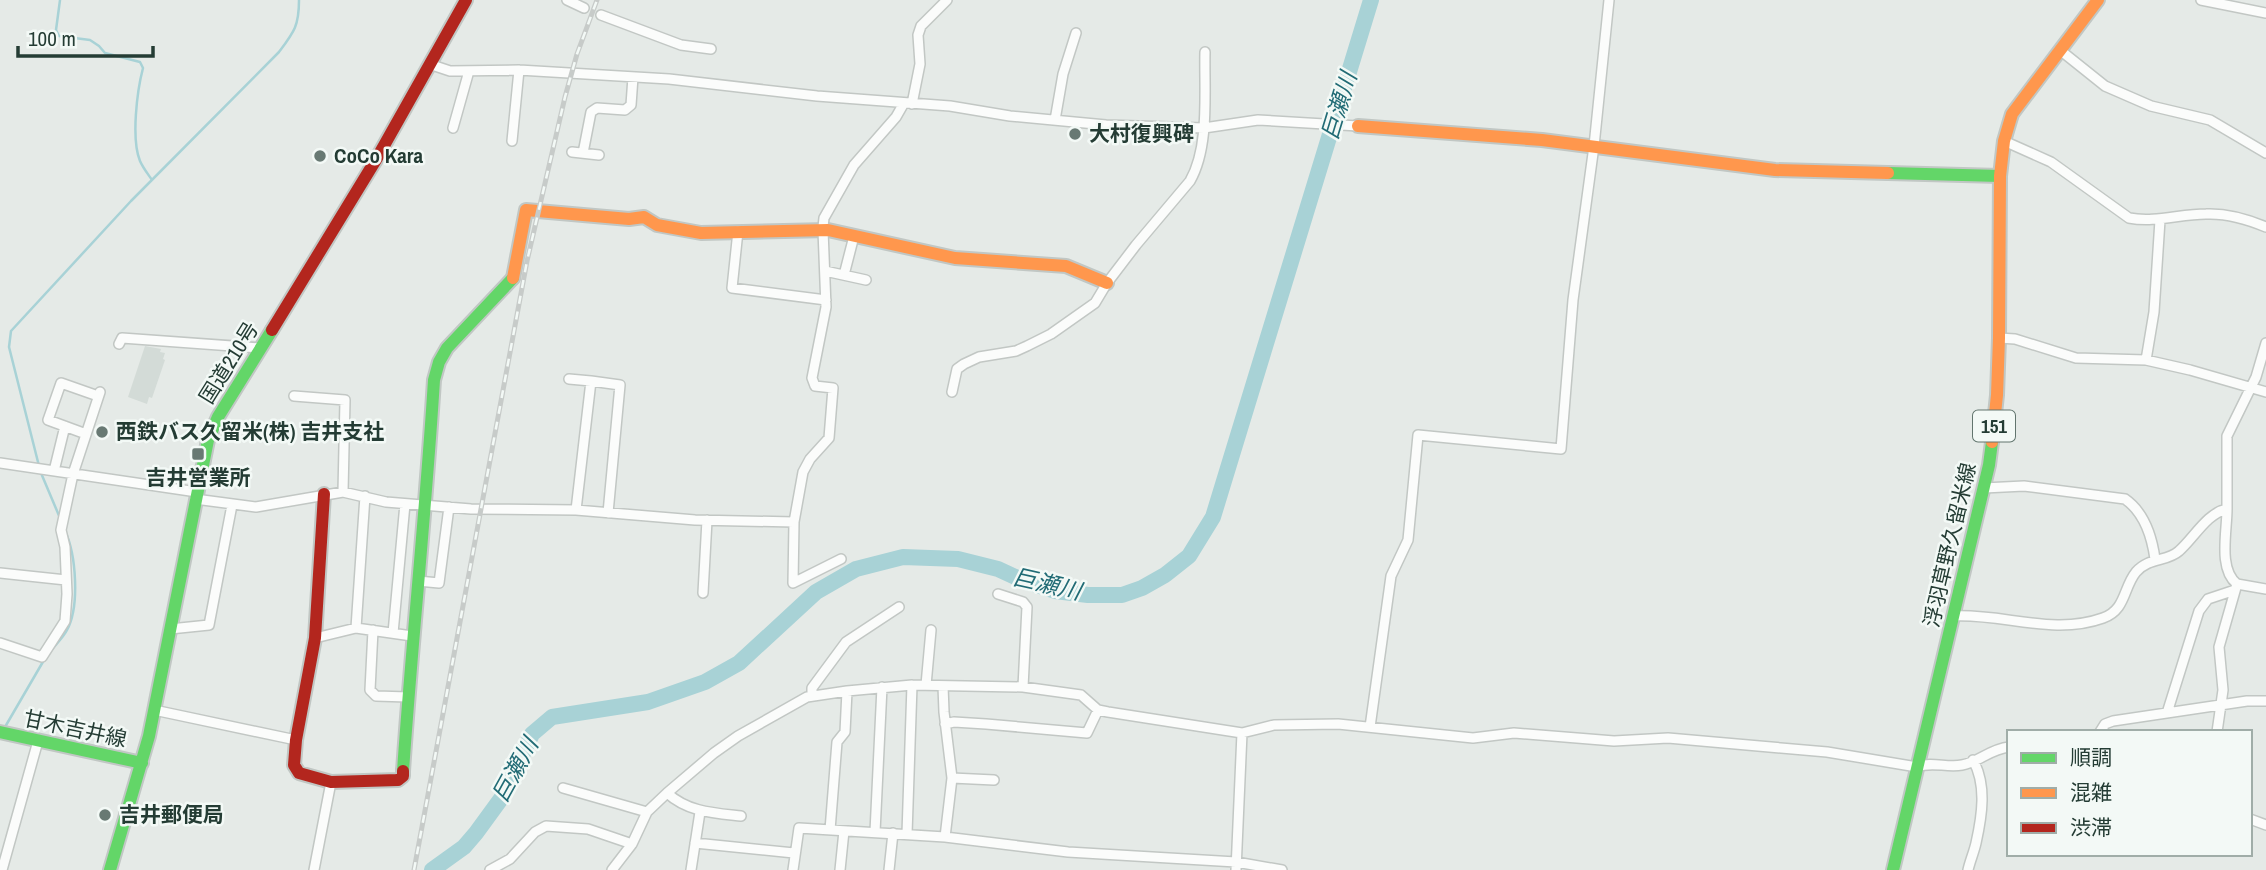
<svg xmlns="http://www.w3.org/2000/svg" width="2266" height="870" font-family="'Archivo Narrow','Noto Sans JP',sans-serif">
<rect width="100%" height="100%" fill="#e5eae7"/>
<path fill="#d3dbd7" d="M145,346L161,349L160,352L165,353L163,359L165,360L152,398L149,397L147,404L128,397Z"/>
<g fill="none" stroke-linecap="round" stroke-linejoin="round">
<path stroke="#a8d2d6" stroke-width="2.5" d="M60,0L56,30L59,36L90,40L99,46L105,53L140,62L143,68C137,91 131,139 140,161C143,168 148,174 152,180
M39,466L9,347L11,331L131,201L279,52C294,32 299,26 299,0
M41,473L60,518
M50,652C55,645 63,638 67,630C80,606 76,554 65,531
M5,727L44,660"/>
<path stroke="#a8d2d6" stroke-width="16" d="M432,870L464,847L476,833L503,796L532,734L552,717L648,702L705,682L739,663L816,592L856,569L903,557L958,559L998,569L1024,581L1055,591L1088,595H1122L1142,588L1165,575L1189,556L1213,517L1371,0"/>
<defs>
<path id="street" d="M567,0L584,8
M2201,0L2266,13
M601,15L681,45L711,49
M2060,50L2105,86L2151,106L2210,120L2266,153
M432,65L450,71L519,70L669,79L817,96L950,106L1010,116L1106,125L1204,128L1258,120L1358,126
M912,104L920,64L918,35L921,26L947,0
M1055,120L1063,74L1076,33
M453,128L469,71
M512,141L519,70
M2004,141L2051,162L2129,218C2155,223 2180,214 2206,214C2228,213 2247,219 2266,227
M572,152L599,155
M583,153L591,112L597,108L625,110L631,105L633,77
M823,227L824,218L854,165L896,117L904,103
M738,231L732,288L826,300
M825,271L866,280
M844,275L854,236
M1999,338L2015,339L2076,358L2146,360L2190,370L2266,392
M119,344L122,338L261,348
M2146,360L2154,312L2160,220
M569,379L591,381L576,510
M591,381L620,385L608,513
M952,392L957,369L964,364L979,357L1016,351L1027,346L1051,334L1095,303L1107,283L1136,245L1190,181C1210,146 1204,91 1205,52
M294,396L345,400L343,492
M86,434L48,420L61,383L98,396
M0,463L197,492
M54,471L65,426
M1984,488L2024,486L2125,499C2145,513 2152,537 2155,559
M365,496L356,628L412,636
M195,499L256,507L343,492L386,502L471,509L576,510L695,520L794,522L803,472L810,459L829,438L833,388L815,386L812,378L826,307L823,230
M794,522L793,583L841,559
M0,573L66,580
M418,581L439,583L449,507
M2237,584L2266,589
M703,593L707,520
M998,594L1023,602L1027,607L1023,687
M1953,616C2003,613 2053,636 2103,618C2126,610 2123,588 2136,572C2149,557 2167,562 2179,551C2194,538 2207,513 2227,509V436L2256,377L2266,343
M170,629L209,625L232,505
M373,630L370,690L376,696L408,697
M393,633L405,504
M315,638L356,628
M0,643L42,657L65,621L67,594L65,547L61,530L73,474L100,392
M926,685L931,630
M943,686L944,712L952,778L945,837
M812,696V688L846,642L899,607
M154,710L296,740
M2167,713L2199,611L2208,599L2235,590
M945,724L954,722L986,724L1087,733L1098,710
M1370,727L1391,576L1408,540L1418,435L1561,449L1573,300L1594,146L1609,0
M2100,732L2105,724L2113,721L2247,701H2266
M2217,732L2223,690L2219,647L2237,584C2218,569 2227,532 2227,509
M952,778L994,780
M563,788L647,812
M667,793C688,812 713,813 741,816
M2250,819L2266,825
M830,830L837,742L845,732L847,691
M875,832L882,687
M907,834L912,685
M695,843L794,853
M2,870L38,741
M314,870L331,782
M490,870L510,859L535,832L546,826L588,829L632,844
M612,870L632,844L647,812L667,793L714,753L738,736L807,697L847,691L912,685L1023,687L1081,695L1098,710L1108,712L1242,733L1274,725L1338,724L1473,738L1514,733L1614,741L1668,738L1827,752L1917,767C1931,761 1947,768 1962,765C1979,762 1990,749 2009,747
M691,870L700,812
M793,870L799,828L945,837L1068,852L1236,862L1282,870
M840,870L844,831
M889,870L893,833
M1236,870L1242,733
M1968,870C1970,861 1974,852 1976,843C1982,816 1987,785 1973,760"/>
<path id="fast" d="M1888,173L2000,176
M0,732L142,763
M403,771C412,640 426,510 434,380L439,362L447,348L513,278
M110,870L149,736L208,440L218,417L272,330
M1893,870L1989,465L1992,442"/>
<path id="slow" d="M1358,126L1542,140L1775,170L1888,173
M513,278L526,210L629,219L644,217L657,225L701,233L828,230L955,258L1066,266L1107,283
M1992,442L1997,395L1999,338L2000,176L2004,141L2012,114L2098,0"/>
<path id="jam" d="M272,330L377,158L466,0
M324,494L315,638L296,740L294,765L299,773L331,782L398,780L403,776V771"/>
</defs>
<use href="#street" stroke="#c2c7c4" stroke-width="12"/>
<use href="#fast" stroke="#c1c7c4" stroke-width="16"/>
<use href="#slow" stroke="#c1c7c4" stroke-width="16"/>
<use href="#jam" stroke="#c1c7c4" stroke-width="16"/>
<use href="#street" stroke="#fbfcfb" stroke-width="9"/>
<use href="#fast" stroke="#63d668" stroke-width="12"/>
<use href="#slow" stroke="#ff974d" stroke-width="12"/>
<use href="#jam" stroke="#b3261e" stroke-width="12"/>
<defs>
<path id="rail" d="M414,870L527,261L565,97L577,54L597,0"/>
</defs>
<use href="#rail" stroke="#c7cbc9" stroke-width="5"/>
<use href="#rail" stroke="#f3f9f6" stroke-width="2.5" stroke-dasharray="8" stroke-linecap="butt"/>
</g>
<g fill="#687973" stroke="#f3f9f6" stroke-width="2.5">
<circle cx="1075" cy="134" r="7"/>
<circle cx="320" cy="156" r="7"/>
<circle cx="102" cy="432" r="7"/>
<rect x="191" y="447" width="14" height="14" rx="3.5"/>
<circle cx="105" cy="815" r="7"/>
</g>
<g text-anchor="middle" stroke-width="5" stroke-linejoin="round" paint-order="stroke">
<rect fill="#f3f9f6" stroke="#62756e" stroke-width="2" x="1973" y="410.5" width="42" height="31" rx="5"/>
<g font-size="19" font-weight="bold" fill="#243c34">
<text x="1994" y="433">151</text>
</g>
<g font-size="21" font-weight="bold" fill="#243c34" stroke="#f3f9f6" text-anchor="start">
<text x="1089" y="141">大村復興碑</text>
<text x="334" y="163">CoCo Kara</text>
<text x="116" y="439">西鉄バス久留米(株) 吉井支社</text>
<text x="198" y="485" text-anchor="middle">吉井営業所</text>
<text x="119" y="822">吉井郵便局</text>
</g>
<g font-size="21" fill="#243c34" stroke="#f3f9f6">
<text transform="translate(229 363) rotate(-58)" y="7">国道210号</text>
<text transform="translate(1950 545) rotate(-77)" y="7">浮羽草野久留米線</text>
<text transform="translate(75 729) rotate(12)" y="7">甘木吉井線</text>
</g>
<g font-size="23" font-style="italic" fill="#216b75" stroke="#f3f9f6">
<text transform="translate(1339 106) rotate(-73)" y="8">巨瀬川</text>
<text transform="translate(1047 584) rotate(13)" y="8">巨瀬川</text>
<text transform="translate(515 770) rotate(-61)" y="8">巨瀬川</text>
</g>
</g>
<rect x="2007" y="730" width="245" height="126" fill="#f3f9f6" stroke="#a0ada8" stroke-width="2"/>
<rect x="2021" y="753" width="35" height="10" fill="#63d668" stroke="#a0ada8" stroke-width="2"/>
<text x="2070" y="765" font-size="21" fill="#243c34">順調</text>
<rect x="2021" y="788" width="35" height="10" fill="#ff974d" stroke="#a0ada8" stroke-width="2"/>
<text x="2070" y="800" font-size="21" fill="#243c34">混雑</text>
<rect x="2021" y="823" width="35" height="10" fill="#b3261e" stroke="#a0ada8" stroke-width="2"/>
<text x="2070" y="835" font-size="21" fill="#243c34">渋滞</text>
<path d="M18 46v10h135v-10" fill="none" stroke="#243c34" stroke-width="3.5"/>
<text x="28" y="46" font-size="21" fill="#243c34" stroke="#f3f9f6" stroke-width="5" paint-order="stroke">100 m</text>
</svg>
